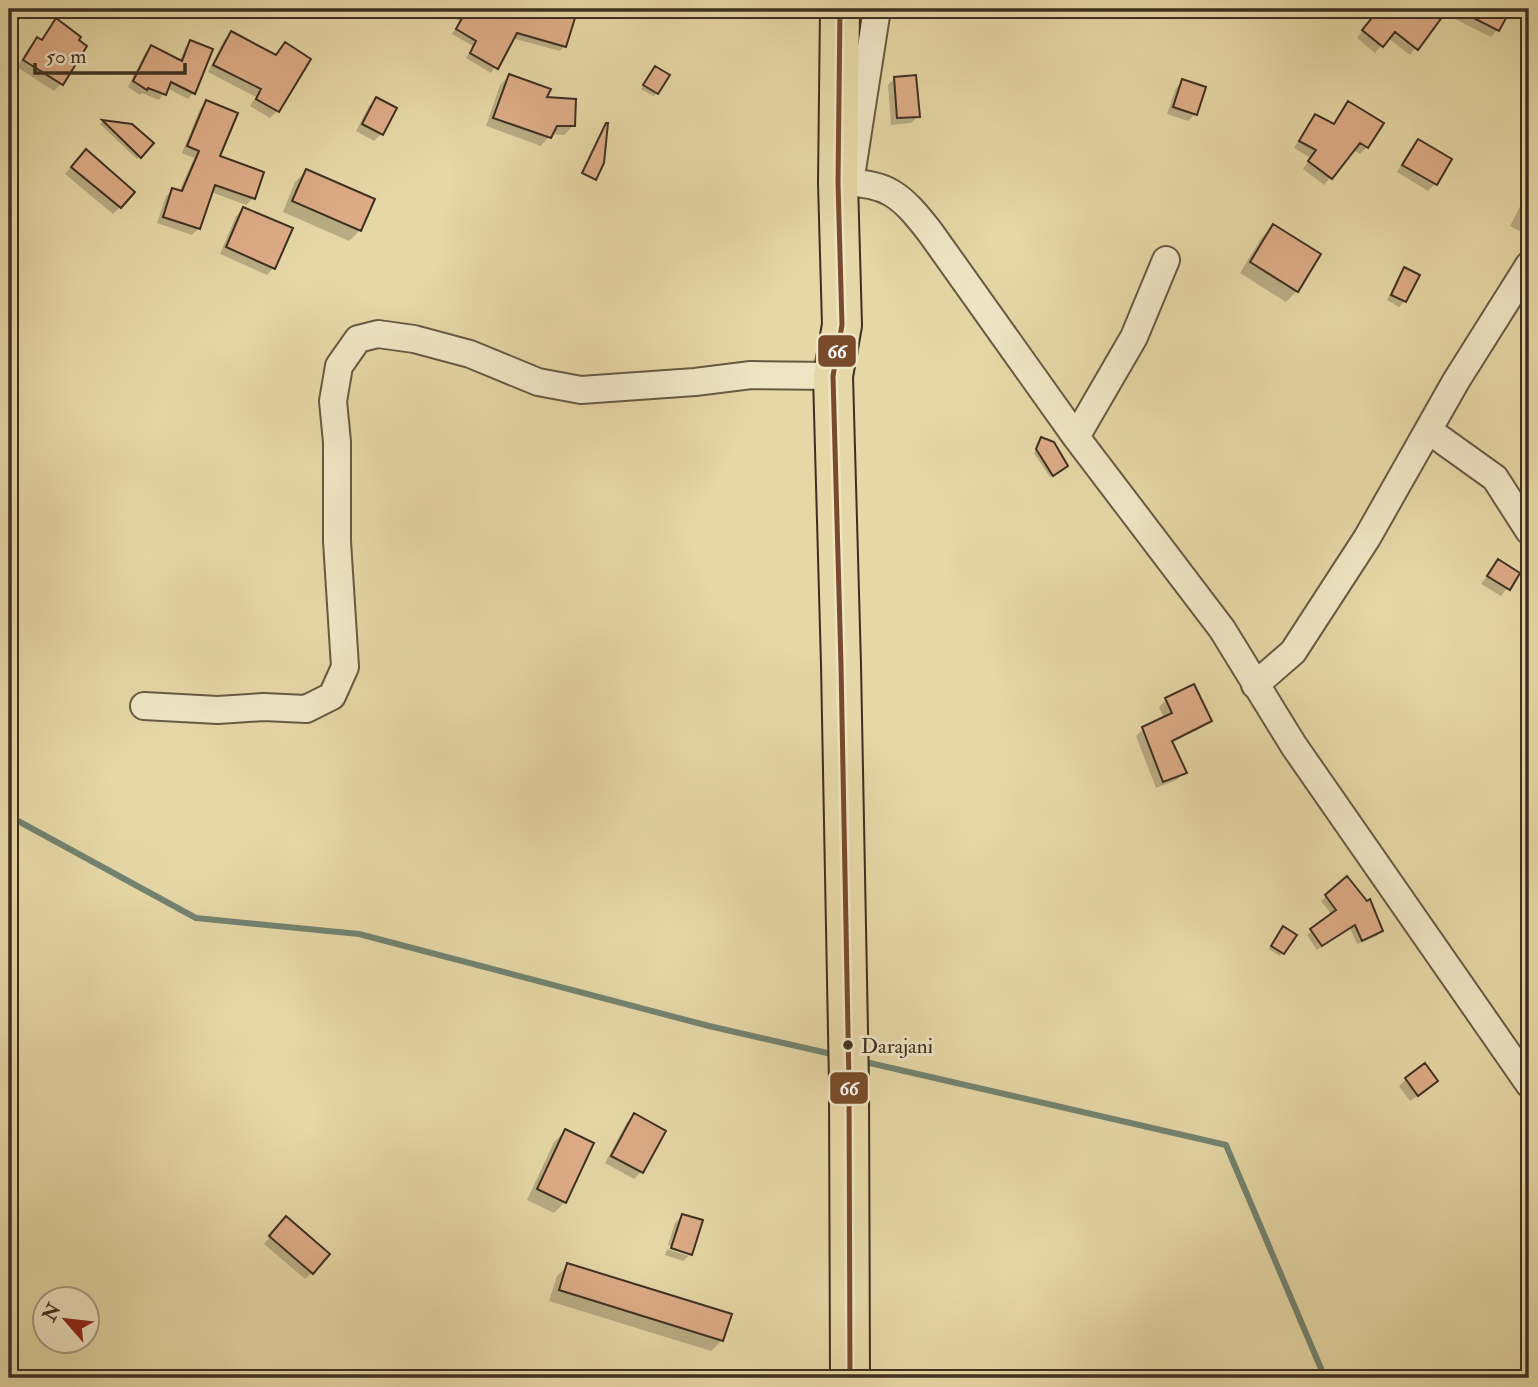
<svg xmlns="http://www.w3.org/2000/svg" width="1538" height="1387" font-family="'IM FELL Double Pica',serif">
<rect width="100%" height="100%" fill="#e6d7a6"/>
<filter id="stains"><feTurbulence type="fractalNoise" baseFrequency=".00286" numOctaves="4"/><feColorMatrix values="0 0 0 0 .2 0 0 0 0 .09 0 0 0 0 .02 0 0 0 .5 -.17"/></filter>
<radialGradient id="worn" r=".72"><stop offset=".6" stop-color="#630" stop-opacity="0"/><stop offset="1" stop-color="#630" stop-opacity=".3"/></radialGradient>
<path fill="#0003" d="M459,9H542L565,46L560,51L512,38L491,73L466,58L473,46L452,34L460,21L455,19Z
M905,9H940L937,12Z
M1379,9H1509L1497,30L1491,37L1443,13L1410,55L1388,38L1375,53L1357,38Z
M56,21L61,84L54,91L17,67L30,46L37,39L40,41Z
M231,34L275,57L285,44L308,59L277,111L270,118L250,106L256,97L208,72L224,40Z
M1529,38V52L1525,42Z
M191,42L193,93L188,99L167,88L159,100L142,93L140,95L128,87L145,53L151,48L179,62L185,48Z
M652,71L667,75L654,96L641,89Z
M9,72L14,75L9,83Z
M509,76L545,99L573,126L564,135L551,134L541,146L486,126L500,85Z
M895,78L918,116L911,123L891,125L888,85Z
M1183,81L1195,114L1188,121L1167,114L1176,88Z
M376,99L381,134L374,141L356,131L369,106Z
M207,102L218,157L262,173L253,198L246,205L211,192L199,228L192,235L157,223L166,196L173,190L179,192L194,158L182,153L200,109Z
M1348,104L1381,124L1367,147L1360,154L1353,150L1324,185L1303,169L1311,158L1294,148L1309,123L1316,116L1332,125Z
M102,122L131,126L151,143L137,159L100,124Z
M1418,141L1450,160L1435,184L1428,191L1397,172L1411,148Z
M79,158L120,207L113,214L65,174Z
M306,171L360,230L349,241L283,212L295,182Z
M1529,189V236L1510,226Z
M243,209L273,268L267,275L220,254L236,216Z
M1273,226L1297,291L1286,302L1240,273L1262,237Z
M1405,269L1417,275L1405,301L1399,307L1387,300L1399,275Z
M1042,439L1063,469L1050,477L1034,453Z
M1498,561L1518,574L1501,596L1481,584Z
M1193,686L1210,720L1203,727L1171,743L1185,772L1178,779L1156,788L1136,736L1143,729L1164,718L1159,707L1166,700Z
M1326,896L1381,931L1377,936L1357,944L1350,928L1317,950L1307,935L1332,915L1321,901Z
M1281,931L1294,935L1280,956L1269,949Z
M1406,1079L1429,1088L1410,1101L1399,1086Z
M634,1115L641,1172L634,1179L605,1163L627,1122Z
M565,1131V1202L554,1213L527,1200L554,1142Z
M682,1216L690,1254L689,1256V1252L668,1245L675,1223Z
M280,1225L312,1273L305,1279L264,1244Z
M667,1249L689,1256L683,1261L665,1255Z
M568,1265L722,1340L711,1351L549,1301L557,1276Z"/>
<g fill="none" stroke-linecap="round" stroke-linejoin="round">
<path stroke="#728370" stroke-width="6" d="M9,816L196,918L359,934L709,1026L836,1055
M861,1061L1226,1145L1325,1378"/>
</g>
<path fill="#ddac87" stroke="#3d3020" stroke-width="2" d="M467,9H547L575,18L566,47L517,33L498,69L470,53L476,41L456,29Z
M1379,9H1448L1418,50L1395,32L1383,47L1362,30Z
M1456,9H1511L1499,31Z
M56,18L81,37L79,40L87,46L63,85L23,60L37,37L42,40Z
M231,31L276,55L285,42L311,59L279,112L256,99L261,89L213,65Z
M190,40L213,49L195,94L171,82L166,95L148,88L147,90L133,81L151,45L182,61Z
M655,66L670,75L658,94L643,85Z
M509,74L551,89L547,97L576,99L575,126H557L551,138L493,118Z
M916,75L920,117L897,118L894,77Z
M1182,79L1206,87L1197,115L1173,107Z
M376,97L397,108L383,135L362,124Z
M206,100L238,113L220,156L264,172L255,199L215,185L200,229L163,217L172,188L182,191L199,151L187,146Z
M1348,101L1384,123L1368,148L1360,143L1332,179L1308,161L1316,150L1299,141L1315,114L1334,124Z
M102,120L132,124L154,143L141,158Z
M606,123H608L604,163L596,180L582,173Z
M1418,139L1452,159L1437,185L1402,165Z
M86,149L135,192L121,208L71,167Z
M306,169L375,199L361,231L292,201Z
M243,207L293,228L275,269L226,247Z
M1273,224L1321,254L1298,292L1250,262Z
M1404,267L1420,275L1406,302L1391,295Z
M1041,437L1054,442L1068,466L1053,476L1036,449Z
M1498,559L1520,573L1510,590L1487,576Z
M1194,684L1212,721L1172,741L1187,773L1163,782L1142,727L1172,713L1165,698Z
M1347,876L1367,901L1370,899L1383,931L1362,941L1355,925L1322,946L1310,929L1336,910L1325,895Z
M1283,926L1297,935L1284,954L1271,946Z
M1425,1063L1438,1081L1418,1096L1405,1078Z
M634,1113L666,1131L643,1173L611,1156Z
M565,1129L594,1143L566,1203L537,1189Z
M682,1214L703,1220L692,1255L671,1248Z
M286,1216L330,1254L313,1274L269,1236Z
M567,1263L732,1314L723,1341L559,1290Z"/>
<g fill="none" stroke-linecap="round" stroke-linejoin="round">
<defs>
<path id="minor" d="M852,170L877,9
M838,183C887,181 902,196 930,232L1076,437L1222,629L1294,746L1529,1084
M1428,430L1495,478L1529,531
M1076,437L1134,337L1166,260
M1255,685L1293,652L1367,538L1456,381L1529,265
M144,706L218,710L264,707L306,709L332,696L345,667L337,541V442L333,401L339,366L358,339L378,334L414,339L470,354L538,382L581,390L695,382L751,375L833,376"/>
<path id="highway" d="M840,9L838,183L842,325L833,376L841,665L849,1084L850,1378"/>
</defs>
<use href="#minor" stroke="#675a42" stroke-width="30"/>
<use href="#highway" stroke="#3d3020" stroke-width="42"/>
<use href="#minor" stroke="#efe5c5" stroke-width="26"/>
<use href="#highway" stroke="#e6d7a6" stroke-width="38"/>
<defs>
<path id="bus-1" d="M840,9L838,183L842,325L833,376L841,665L849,1084L850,1378"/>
</defs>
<use href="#bus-1" stroke="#efe5c5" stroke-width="10"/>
<use href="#bus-1" stroke="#7a4b2a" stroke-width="5"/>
</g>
<circle fill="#3d3020" stroke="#efe5c5" stroke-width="2.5" cx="848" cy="1045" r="6"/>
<g text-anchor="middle" stroke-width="6" stroke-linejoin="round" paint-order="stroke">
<g font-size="21" fill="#3d3020" stroke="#efe5c5" text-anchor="start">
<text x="861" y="1053">Darajani</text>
</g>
</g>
<g stroke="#efe5c5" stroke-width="2.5">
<rect x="817" y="334" width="40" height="34" rx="7" fill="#7a4b2a"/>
<rect x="829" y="1071" width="40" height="34" rx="7" fill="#7a4b2a"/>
</g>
<g font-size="19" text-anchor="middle" font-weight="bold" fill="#fff">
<text x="837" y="358">66</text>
<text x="849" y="1095">66</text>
</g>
<rect width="1538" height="1387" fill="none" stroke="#e6d7a6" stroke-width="35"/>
<rect x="10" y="10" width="1517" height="1366" fill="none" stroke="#3d3020" stroke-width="3.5"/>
<rect x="18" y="18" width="1503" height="1352" fill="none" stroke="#3d3020" stroke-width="2"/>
<g transform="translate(66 1320) rotate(298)"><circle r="33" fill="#efe5c5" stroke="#a89d83" stroke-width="2"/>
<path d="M0-5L12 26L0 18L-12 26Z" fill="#8f2418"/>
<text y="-10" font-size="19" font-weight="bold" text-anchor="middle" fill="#3d3020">N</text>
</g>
<path d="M35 63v10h150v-10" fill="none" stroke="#3d3020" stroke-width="3.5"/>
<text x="46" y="63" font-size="21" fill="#3d3020" stroke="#efe5c5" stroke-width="5" paint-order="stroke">50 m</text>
<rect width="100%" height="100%" filter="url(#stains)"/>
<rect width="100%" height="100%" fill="url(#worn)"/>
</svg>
